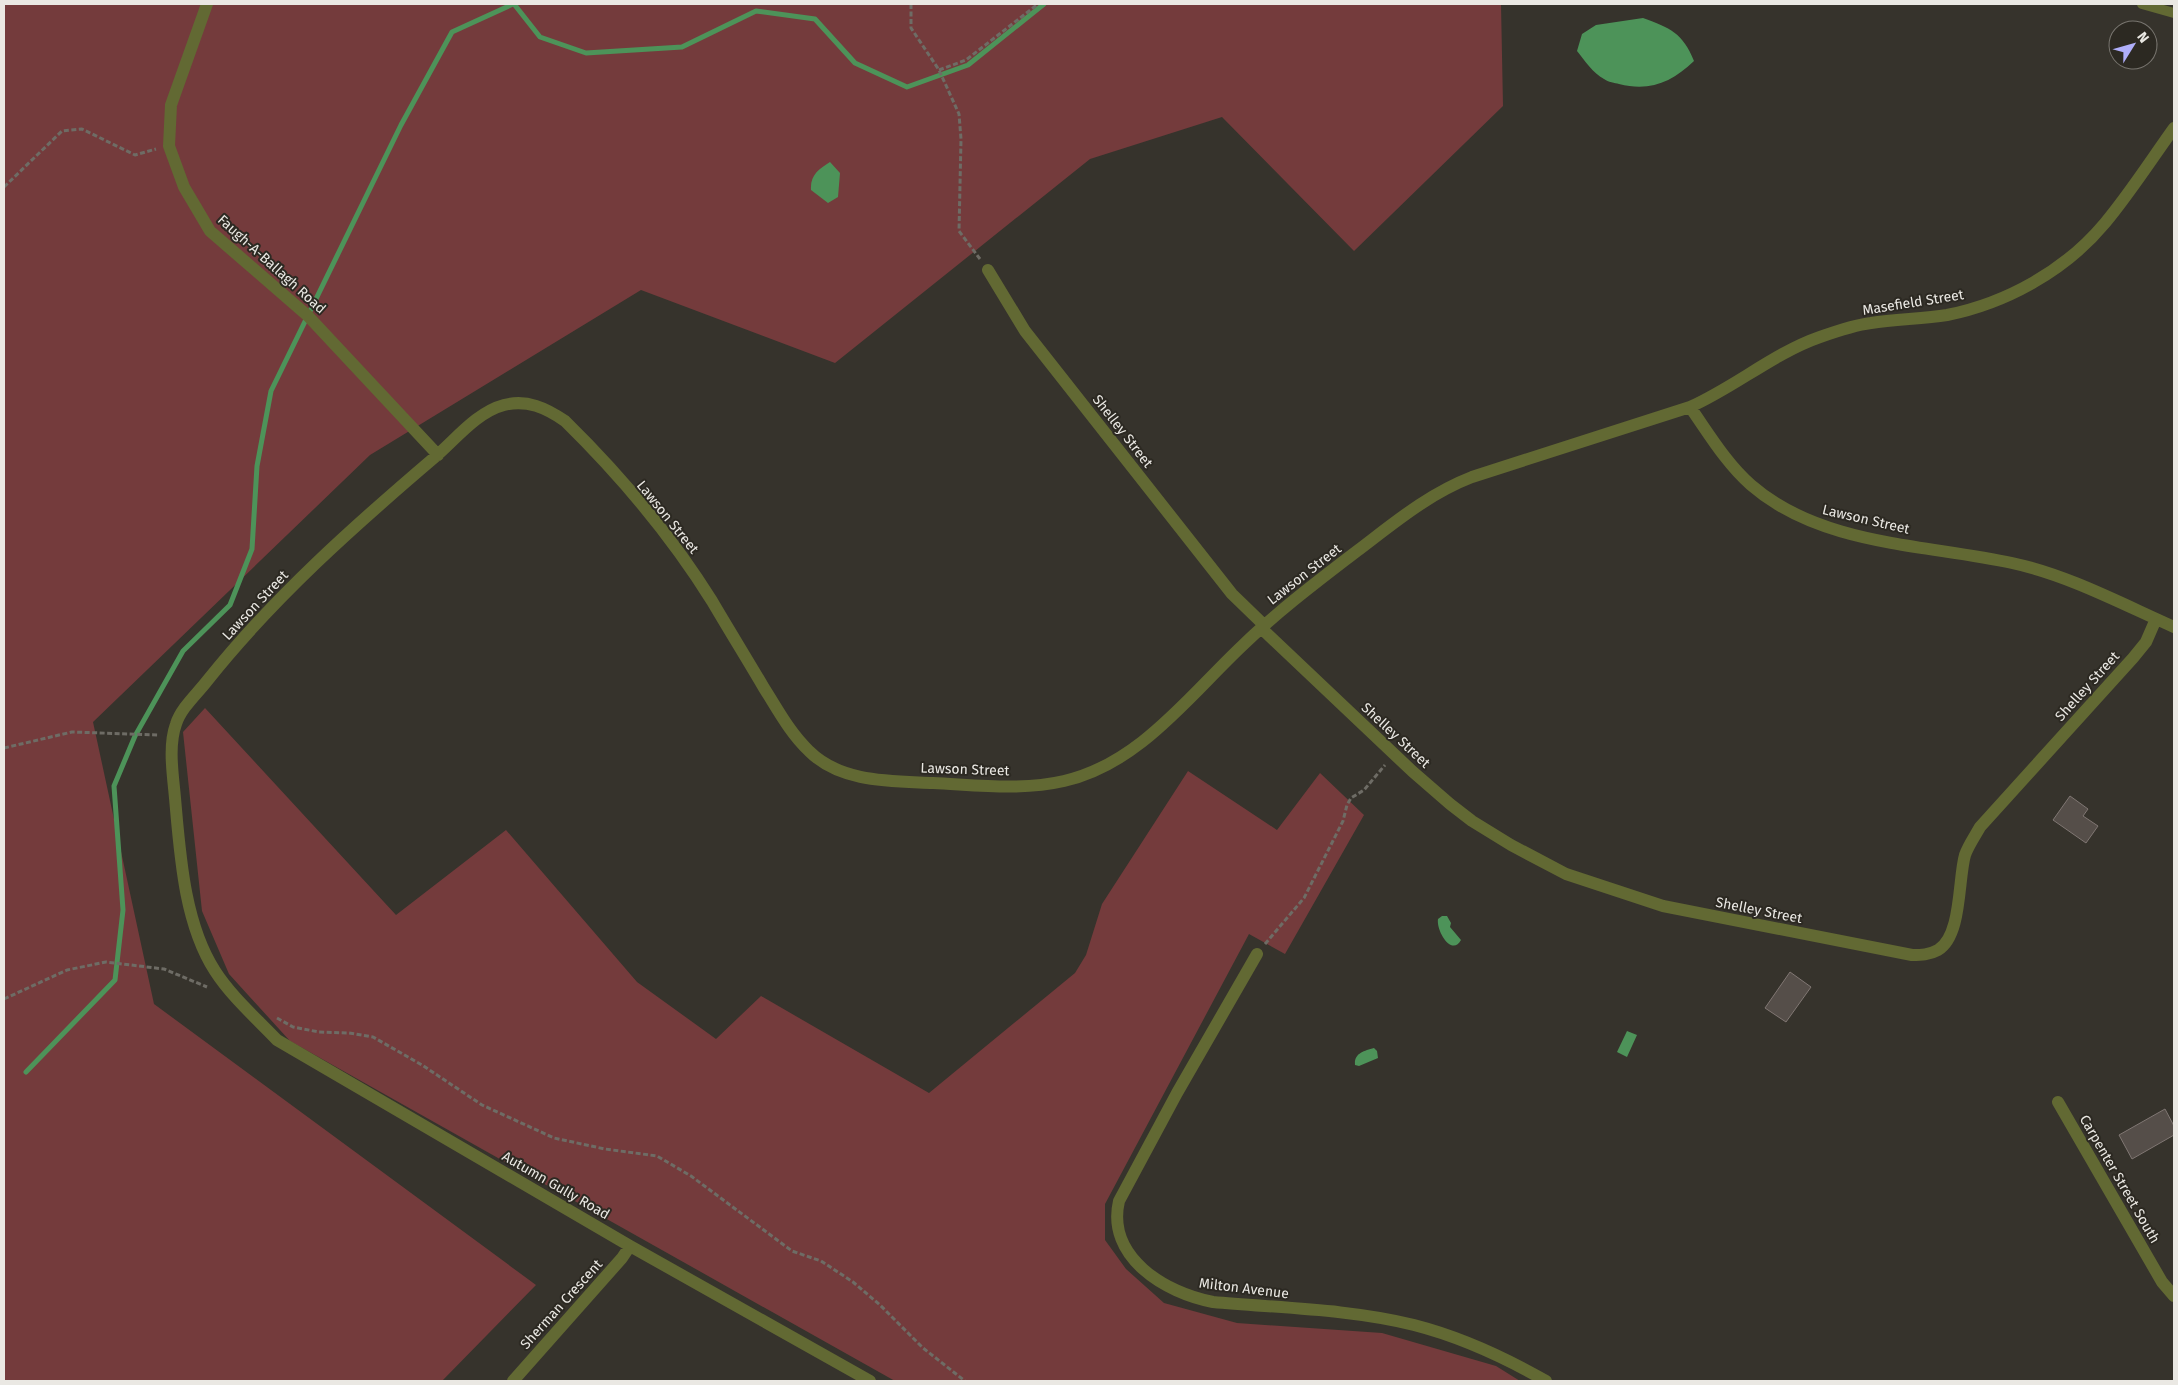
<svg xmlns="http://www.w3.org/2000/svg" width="2178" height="1385" font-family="'Fira Sans',sans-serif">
<rect width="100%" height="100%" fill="#36332c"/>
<path fill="#743b3c" d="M4,4H1501L1503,106L1354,251L1222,117L1090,159L835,363L641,290L370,455L93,722L154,1004L536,1285L442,1381H4Z
M205,708L396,915L506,830L637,982L716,1039L761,996L929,1093L1075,973L1086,955L1102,904L1188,771L1277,830L1320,773L1364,815L1285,954L1249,934L1105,1204V1240L1126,1269L1164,1303L1237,1323L1382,1333L1496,1366L1520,1381H895L290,1041L229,974L202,911L183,732Z"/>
<path fill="#4d9359" d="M1643,18C1670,28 1683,33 1694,61C1672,82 1650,92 1619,84C1615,83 1608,82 1604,79C1593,73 1585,61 1577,51L1582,34L1596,25Z
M830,162L840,173L838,197L828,203L811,190C810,175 819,169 830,162Z
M1442,916H1447L1451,923L1450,927L1461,940C1452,957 1436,931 1438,919Z
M1627,1031L1637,1035L1627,1057L1617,1052Z
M1374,1048L1377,1051L1378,1058L1359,1066L1355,1065C1354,1053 1364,1051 1374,1048Z"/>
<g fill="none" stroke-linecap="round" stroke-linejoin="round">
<path stroke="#4d9359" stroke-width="5" d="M514,4L540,37L586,53L682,47L756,11L815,19L855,63L907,87L968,65L1044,4
M26,1072L115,980L123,910L114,786L135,736L183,651L230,605L252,549L257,466L271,391L401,125L452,32L513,4"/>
</g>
<path fill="#554e49" stroke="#807773" d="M2070,796L2088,809L2083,816L2098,826L2086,843L2053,820Z
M1790,972L1811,987L1786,1022L1765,1008Z
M2165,1109L2174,1126V1135L2132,1159L2119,1135Z"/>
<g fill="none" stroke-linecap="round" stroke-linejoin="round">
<path stroke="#6e6c65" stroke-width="3" stroke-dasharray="5 2.5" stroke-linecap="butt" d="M911,4V28L939,70L959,114L961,139L959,231L980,259
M939,70L966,60L1038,4
M4,187L62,131L82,129L135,155L156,149
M4,748L72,732L159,735
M1265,944L1304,898L1343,821L1347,805L1351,798L1364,790L1385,765
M4,999L67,970L106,962L164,969L207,987
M277,1018L293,1027L319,1032L349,1033L373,1037L422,1065L482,1105L554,1138L605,1149L657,1156L691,1176L792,1251L821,1261L853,1282L880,1305L923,1348L965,1381"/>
<path stroke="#626933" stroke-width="10" d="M2142,4L2174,13"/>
<path stroke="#626933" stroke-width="12" d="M207,4L171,105L169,146L184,187L210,231L308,316L438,455
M988,270L1025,331L1232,594L1264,625
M1690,407C1709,434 1726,463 1751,485C1821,546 1925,544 2012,563C2068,575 2122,604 2174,627
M1261,628L1412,771L1450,804L1472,821L1511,845L1566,874L1663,906L1912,955C1921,955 1929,955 1938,950C1962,936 1958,879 1965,855C1968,846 1975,836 1980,827L2133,658L2146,642L2156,619
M1257,954L1177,1093L1119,1201C1106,1257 1165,1293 1213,1302C1279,1308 1350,1309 1414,1325C1461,1337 1504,1357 1546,1381
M2058,1102L2162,1282L2174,1296
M513,1381L622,1258L630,1246
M870,1381L630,1246L277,1040C256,1018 231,996 215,971C184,923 180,854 175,798C173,775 168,746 176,724C181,708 197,694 207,681C273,598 354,526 435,457C456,439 477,412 504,405C527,399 546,408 565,421C619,474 672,537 712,601C729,630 747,659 764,688C778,710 790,733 809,751C841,783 892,781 933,783C976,785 1021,791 1064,781C1139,764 1189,696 1242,646C1278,611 1318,581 1357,551C1394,523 1428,494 1472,477L1690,407C1735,387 1774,353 1820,337C1837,331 1854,325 1871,323C1896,319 1922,319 1947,315C2007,303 2066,270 2105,223C2130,193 2151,160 2174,128"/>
</g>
<g text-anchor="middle" stroke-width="4" stroke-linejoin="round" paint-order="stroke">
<g font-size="14" fill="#eae8e3" stroke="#2c2922">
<text transform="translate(272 264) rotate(42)" y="5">Faugh-A-Ballagh Road</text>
<text transform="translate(1913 302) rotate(-9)" y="5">Masefield Street</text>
<text transform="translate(1123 431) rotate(52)" y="5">Shelley Street</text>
<text transform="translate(668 517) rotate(51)" y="5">Lawson Street</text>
<text transform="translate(1866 519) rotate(13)" y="5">Lawson Street</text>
<text transform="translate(1304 574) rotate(-38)" y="5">Lawson Street</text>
<text transform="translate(255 605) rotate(-47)" y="5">Lawson Street</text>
<text transform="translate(2087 686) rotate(-48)" y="5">Shelley Street</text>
<text transform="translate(1396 735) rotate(43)" y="5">Shelley Street</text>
<text transform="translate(965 769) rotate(2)" y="5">Lawson Street</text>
<text transform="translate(1759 910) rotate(11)" y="5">Shelley Street</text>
<text transform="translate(2120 1179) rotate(60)" y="5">Carpenter Street South</text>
<text transform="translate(556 1185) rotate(30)" y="5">Autumn Gully Road</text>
<text transform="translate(1244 1288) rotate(7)" y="5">Milton Avenue</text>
<text transform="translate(561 1304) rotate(-48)" y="5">Sherman Crescent</text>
</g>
</g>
<rect width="2178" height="1385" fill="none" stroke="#eae8e3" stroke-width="10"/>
<g transform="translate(2133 45) rotate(53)"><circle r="24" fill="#2c2922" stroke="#78756f"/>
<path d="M0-4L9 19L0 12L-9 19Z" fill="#afaefa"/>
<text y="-8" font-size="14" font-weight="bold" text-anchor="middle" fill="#eae8e3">N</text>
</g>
</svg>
